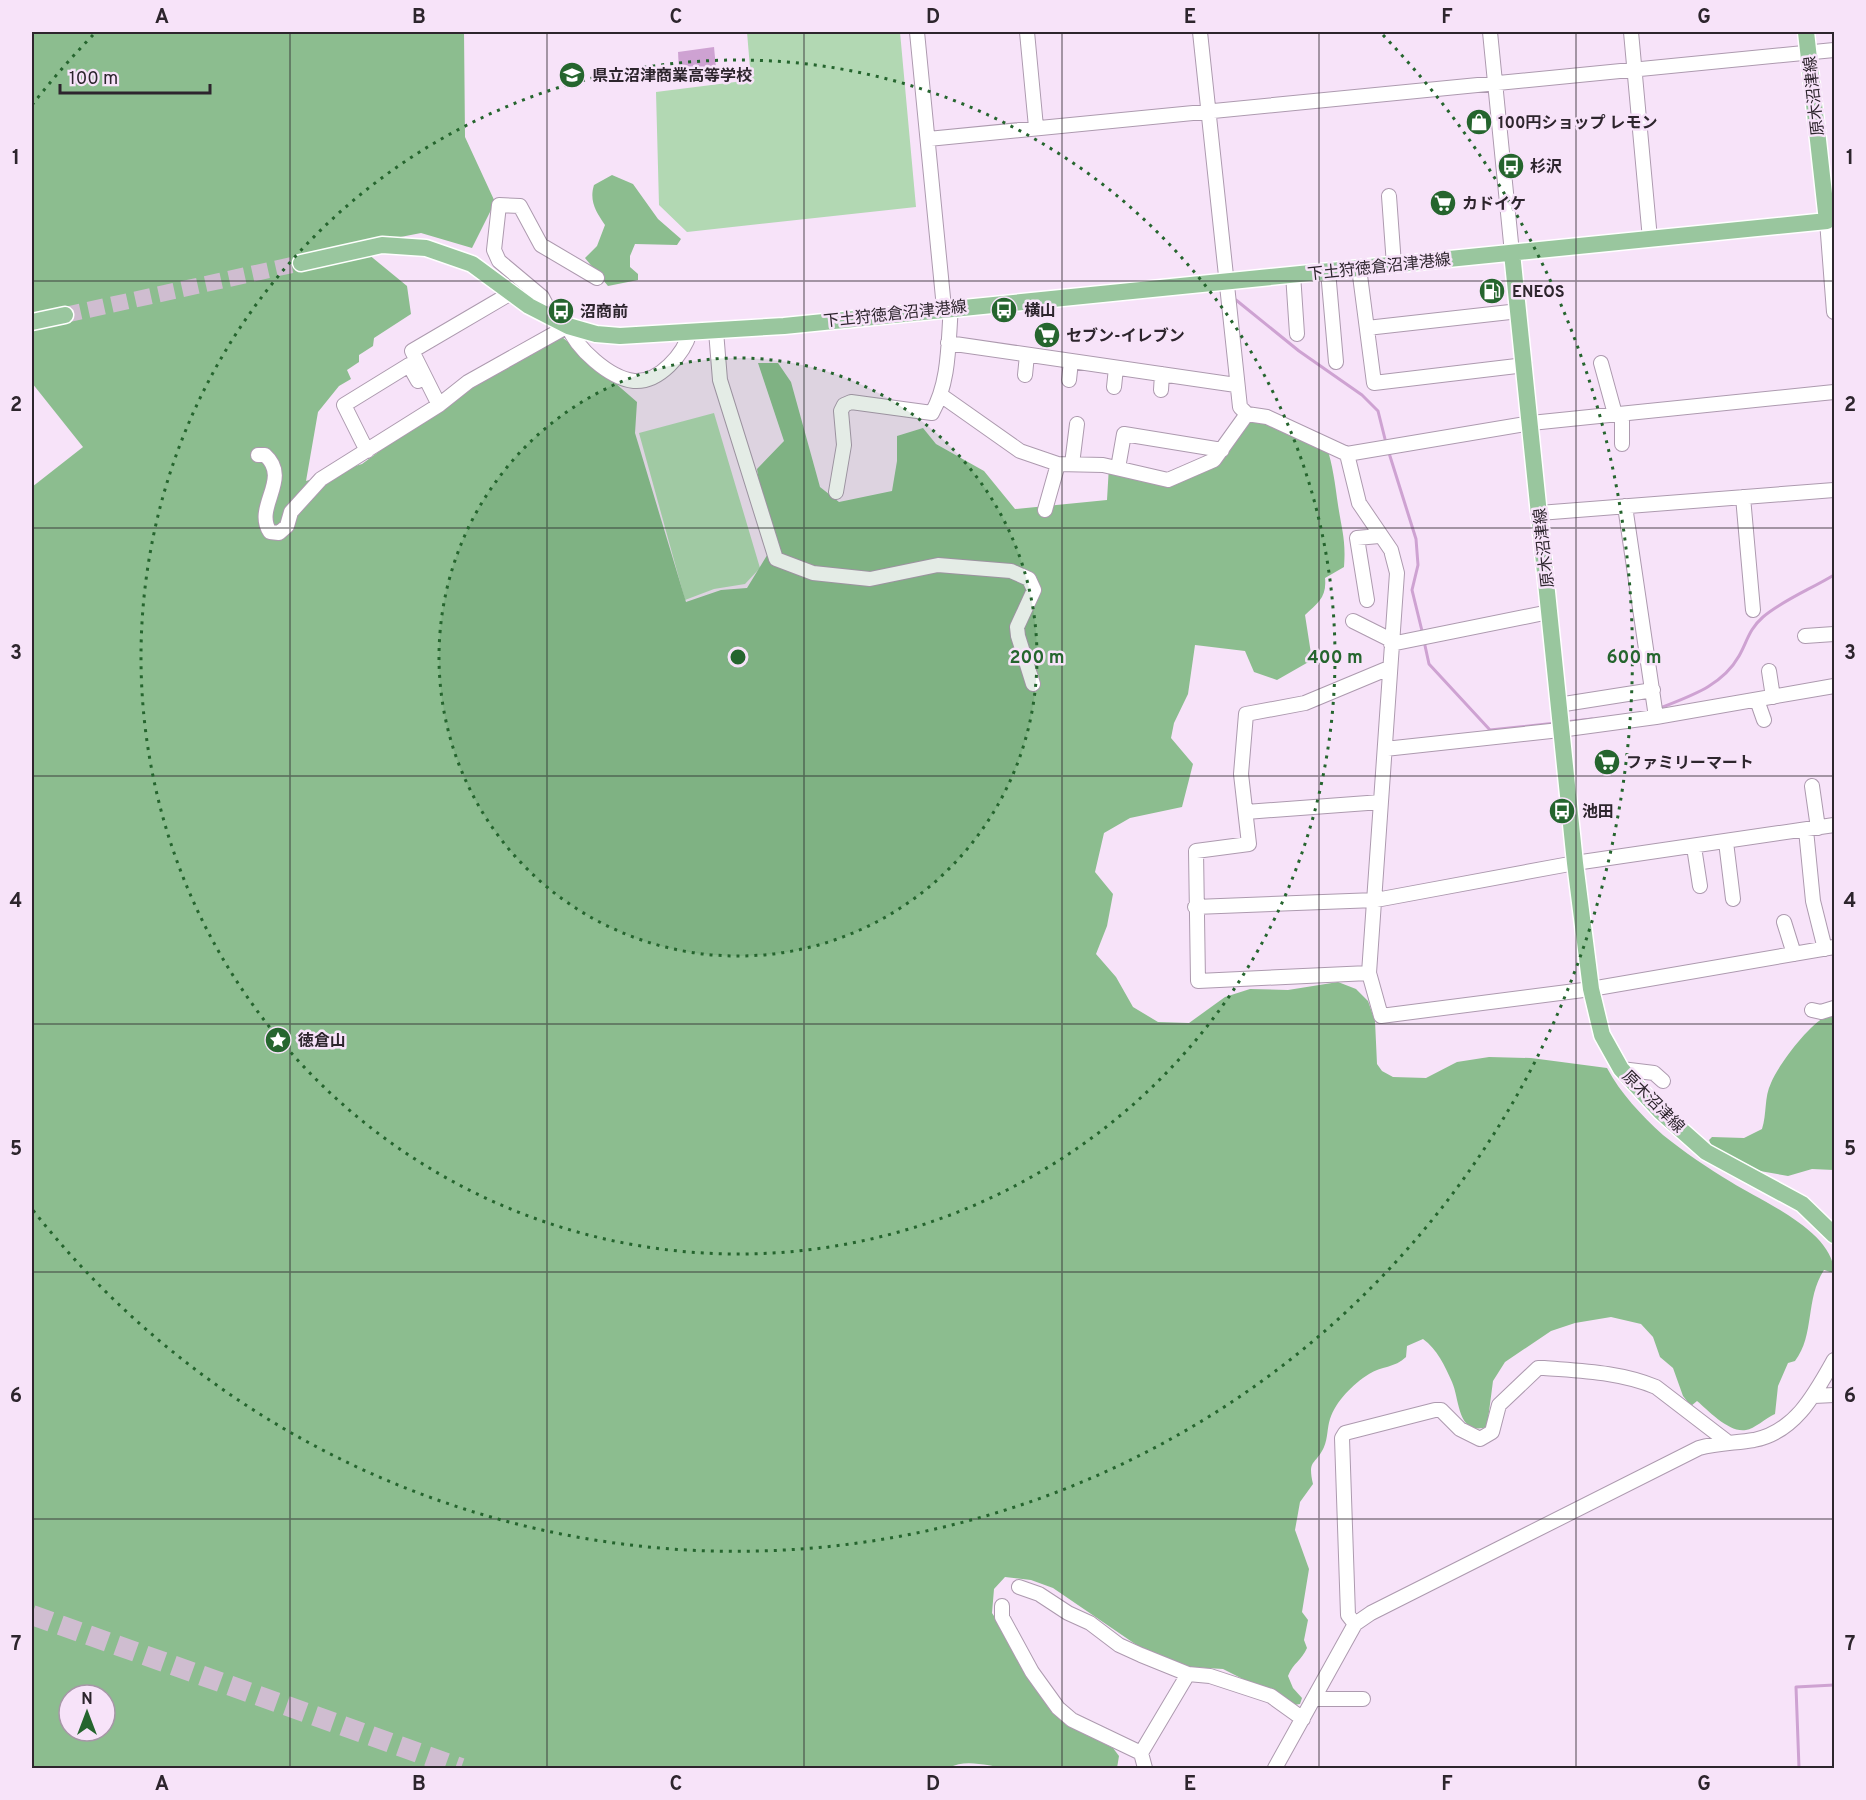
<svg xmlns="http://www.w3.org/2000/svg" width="1866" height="1800" font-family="Overpass,'Noto Sans JP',sans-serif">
<rect width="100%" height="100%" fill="#f7e3f9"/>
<path fill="#b2d8b3" d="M747,32H900L916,207L687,232L659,205L656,92L751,80Z
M714,413L760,568L745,584L714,589L685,600L639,433Z"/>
<path fill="#8cbd8f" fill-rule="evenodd" d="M32,32H464L465,137L495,202L472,248L421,233L375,242L368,254L407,286L411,314L374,338L373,346L359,355V362L347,370L351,379L339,386L318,412L306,481L362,464L481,377L561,336L637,402L635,433L686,602L721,590L747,588L769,552L757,469L784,441L758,363H778L791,382L820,487L839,502L892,491L897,461V436L923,428L936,444L984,471L1015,509L1107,500L1109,466L1171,481L1207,469L1247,414L1326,445C1333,465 1335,484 1338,505C1342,531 1346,540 1344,567L1325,578C1327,597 1318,603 1305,615L1312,660L1277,680L1254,672L1245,651L1195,645L1188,694L1174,723L1171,738L1193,764L1182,807L1130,818L1104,833L1095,872L1113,894L1107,926L1096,954L1116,977L1133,1007L1158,1022L1189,1023L1225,997L1250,989L1288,990L1338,982L1356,989L1368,1001L1375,1021L1377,1064L1382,1071L1393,1077L1426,1078L1457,1062L1489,1057L1531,1058L1607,1068C1621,1094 1641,1115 1663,1135C1684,1152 1708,1168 1731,1182C1761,1201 1834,1231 1834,1273L1824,1270C1805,1299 1815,1335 1795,1361L1788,1363L1778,1386L1775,1414C1766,1418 1754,1429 1746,1430C1729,1433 1709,1411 1697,1401L1691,1406L1683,1396L1673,1368L1660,1357L1653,1337L1641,1324L1611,1317L1575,1323L1551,1331L1505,1362L1493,1381L1487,1427C1457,1436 1460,1400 1452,1382C1445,1366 1437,1349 1423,1339L1407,1346L1406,1357C1395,1368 1381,1366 1369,1374C1353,1384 1336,1401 1330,1419C1327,1428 1328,1438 1324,1447C1316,1465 1307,1459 1313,1484L1300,1502L1295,1530L1309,1569L1302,1612L1308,1620L1304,1640L1307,1648C1302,1660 1293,1663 1288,1676L1293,1688L1302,1698L1300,1704L1294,1705L1223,1669L1190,1667L1141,1648L1053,1588L1031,1580L1005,1577L994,1589L992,1613L1018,1652L1048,1707L1066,1725L1113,1748L1119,1756L1117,1768C1081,1768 1044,1771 1008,1768C990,1767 966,1758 949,1768H32V487L83,447L32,383ZM69,1695H105V1731H69Z
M612,175L633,184L658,219L681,239L677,245L635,244L630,256V267L638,274V280L608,286L585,258L597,246L605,225C596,212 589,201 594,185Z
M1825,1017H1834V1170L1812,1169L1788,1176L1760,1171L1711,1145L1709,1140L1712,1137L1744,1138L1762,1129C1767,1114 1764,1097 1771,1083C1779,1064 1808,1026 1825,1017Z"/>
<path fill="#cea2d2" d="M714,47L716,68L679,71L678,52Z"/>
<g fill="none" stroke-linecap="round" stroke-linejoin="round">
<path stroke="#cea2d2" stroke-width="3" d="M1236,300L1299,351L1362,395L1378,411L1386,443
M1389,453L1416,539L1418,565L1412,590L1423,635
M1424,641L1429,664L1490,730L1556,723
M1660,708C1690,696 1722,686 1739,656C1747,642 1749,629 1763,617C1783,600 1811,589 1834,575
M1565,722L1592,719
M1799,1768L1796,1687L1834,1685"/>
<path stroke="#cfbdd0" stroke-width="16" stroke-dasharray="16 8" stroke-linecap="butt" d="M65,315L301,263"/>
<path stroke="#cfbdd0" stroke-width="20" stroke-dasharray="20 10" stroke-linecap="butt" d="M32,1615L461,1768"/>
<defs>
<path id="minor" d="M917,32L944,308
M1027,32L1036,127
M1200,32L1240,407L1247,414L1267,417L1347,454L1359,503L1391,550L1397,573L1369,973L1381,1016L1591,989L1834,947
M1490,32L1512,253
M1631,32L1650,239
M928,139L1834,50
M1389,196L1394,265
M1834,220L1827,221L1834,312
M1359,268L1374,383L1525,365
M1328,271L1336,362
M1293,274L1297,334
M553,318L542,297L499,261L494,250L499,205L520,206L541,245L597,278
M1367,328L1519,311
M716,331L720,380L776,559L813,573L870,579L938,565L1011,571L1029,579L1034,590L1017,627L1018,636L1033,684
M948,343L1236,385
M1601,363L1615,414
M1025,375L1027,355
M1069,380L1071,361
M1114,387L1116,368
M1161,390L1162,374
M942,396L1020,451L1058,464L1103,465L1168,480L1214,460L1247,414
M439,405L412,351L511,293
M1622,414V444
M367,451L344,405L409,365L418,381
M1347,454L1531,423L1834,392
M258,455H265C292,479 253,507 270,532L279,533L287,526L291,512L321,479L439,405L468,382L568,326C576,348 609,378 634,381C659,383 684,354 690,332
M1072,464L1077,424
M1118,468L1124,434L1222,450
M836,492L844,445L841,411L844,405L851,402L932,413C950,381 948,342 951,307
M1743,497L1753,610
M1625,506L1656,717
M1045,510L1058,464
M1539,513L1834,490
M1367,600L1357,538L1379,536
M1353,621L1391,640
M1805,636L1834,634
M1391,644L1549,612
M1769,671L1773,697
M1757,700L1764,720
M1558,705L1653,690
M1385,749L1560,730L1656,717L1834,686
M1812,786L1818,828
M1246,812L1381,802
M1806,830L1813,901L1825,949
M1726,842L1733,899
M1694,847L1700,886
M1195,907L1376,900L1575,863L1834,825
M1784,922L1794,954
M1369,973L1198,981L1196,851L1249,844L1241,774L1246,714L1305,703L1389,668
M1812,1010L1821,1012L1834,1008
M1621,1069L1654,1073L1663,1081
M1814,1396L1834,1395
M1019,1587L1039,1594L1068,1613L1090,1623L1119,1645L1141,1655L1188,1674L1210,1676L1271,1696L1303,1719
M1002,1606V1617L1032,1672L1058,1708L1072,1720L1141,1753L1145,1768
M1355,1624L1348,1615L1342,1438L1345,1433L1435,1410H1441L1460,1429L1480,1439L1492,1432L1499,1405L1538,1368H1544C1581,1371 1621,1372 1656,1387L1729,1443
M1314,1699H1363
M1141,1753L1188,1674
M1275,1768L1355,1624L1371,1613L1699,1448C1717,1443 1736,1443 1754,1440C1795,1432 1815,1394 1834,1360"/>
<path id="major" d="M1512,253L1575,863L1591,989L1602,1035L1621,1069L1661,1112L1706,1152L1802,1204L1834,1235
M301,263L382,245L426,248L472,264L529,306L568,326L596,334L620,336L784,326L1827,221L1806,32
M32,322L65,315"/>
</defs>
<use href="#minor" stroke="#ad9aaf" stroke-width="16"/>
<use href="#major" stroke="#fff" stroke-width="19"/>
<use href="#minor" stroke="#fff" stroke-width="14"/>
<use href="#major" stroke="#99c69e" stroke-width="16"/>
</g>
<path fill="none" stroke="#2d252d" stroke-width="1.5" stroke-opacity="0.55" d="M290,32V1768M547,32V1768M804,32V1768M1062,32V1768M1319,32V1768M1576,32V1768M32,281H1834M32,528H1834M32,776H1834M32,1024H1834M32,1272H1834M32,1519H1834"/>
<circle cx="738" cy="657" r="299" fill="#25652e" fill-opacity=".12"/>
<g fill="none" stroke="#25652e" stroke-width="3" stroke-dasharray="3 6">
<circle cx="738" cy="657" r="299"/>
<circle cx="738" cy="657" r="597"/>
<path d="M32 105A896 896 0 0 1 93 35M1383 35A896 896 0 1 1 32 1209"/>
</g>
<defs>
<symbol id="school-disc" viewBox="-11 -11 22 22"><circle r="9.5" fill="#25652e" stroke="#f7e3f9"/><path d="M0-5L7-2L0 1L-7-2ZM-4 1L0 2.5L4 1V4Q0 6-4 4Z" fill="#fff"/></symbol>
<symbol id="shop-disc" viewBox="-11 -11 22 22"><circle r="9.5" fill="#25652e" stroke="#f7e3f9"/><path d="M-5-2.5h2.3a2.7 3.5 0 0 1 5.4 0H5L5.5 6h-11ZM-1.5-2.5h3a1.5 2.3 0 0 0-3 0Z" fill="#fff"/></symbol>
<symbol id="bus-disc" viewBox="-11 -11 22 22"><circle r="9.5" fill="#25652e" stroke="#f7e3f9"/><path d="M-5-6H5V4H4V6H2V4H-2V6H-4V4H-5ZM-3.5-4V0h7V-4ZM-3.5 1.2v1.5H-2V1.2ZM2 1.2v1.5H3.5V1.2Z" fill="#fff"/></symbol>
<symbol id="supermarket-disc" viewBox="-11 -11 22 22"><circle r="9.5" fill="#25652e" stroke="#f7e3f9"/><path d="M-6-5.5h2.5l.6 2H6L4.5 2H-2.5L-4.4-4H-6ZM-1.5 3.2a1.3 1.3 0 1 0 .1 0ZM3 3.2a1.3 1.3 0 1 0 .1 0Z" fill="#fff"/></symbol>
<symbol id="fuel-disc" viewBox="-11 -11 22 22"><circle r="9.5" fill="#25652e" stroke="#f7e3f9"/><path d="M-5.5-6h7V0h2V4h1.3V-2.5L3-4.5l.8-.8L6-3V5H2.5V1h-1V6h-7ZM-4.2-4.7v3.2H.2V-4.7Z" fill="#fff"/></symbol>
<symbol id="sight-disc" viewBox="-11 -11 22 22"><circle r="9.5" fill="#25652e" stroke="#f7e3f9"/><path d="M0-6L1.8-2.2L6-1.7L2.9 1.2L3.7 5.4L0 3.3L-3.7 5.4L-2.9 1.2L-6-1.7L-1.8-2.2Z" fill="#fff"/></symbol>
</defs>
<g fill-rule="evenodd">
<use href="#school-disc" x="557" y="60" width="30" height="30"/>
<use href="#shop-disc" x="1464" y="107" width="30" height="30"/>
<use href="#bus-disc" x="1496" y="151" width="30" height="30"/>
<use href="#supermarket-disc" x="1428" y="188" width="30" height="30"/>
<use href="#fuel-disc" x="1477" y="276" width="30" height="30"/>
<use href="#bus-disc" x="989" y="295" width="30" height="30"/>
<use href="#bus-disc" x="546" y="296" width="30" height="30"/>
<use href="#supermarket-disc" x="1032" y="320" width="30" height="30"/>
<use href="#supermarket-disc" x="1592" y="747" width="30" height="30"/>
<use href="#bus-disc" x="1547" y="796" width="30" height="30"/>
<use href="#sight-disc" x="263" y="1025" width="30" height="30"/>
</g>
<g text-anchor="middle" stroke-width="5" stroke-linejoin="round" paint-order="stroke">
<g font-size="16" font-weight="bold" fill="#2d252d" stroke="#f7e3f9" text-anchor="start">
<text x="592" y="81">県立沼津商業高等学校</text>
<text x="1498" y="128">100円ショップ レモン</text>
<text x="1530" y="172">杉沢</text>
<text x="1462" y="209">カドイケ</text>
<text x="1512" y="297">ENEOS</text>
<text x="1024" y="316">横山</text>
<text x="580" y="317">沼商前</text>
<text x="1066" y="341">セブン-イレブン</text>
<text x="1626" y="768">ファミリーマート</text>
<text x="1582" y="817">池田</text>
<text x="298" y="1046">徳倉山</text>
</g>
<g font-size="16" fill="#2d252d" stroke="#f7e3f9">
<text transform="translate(1813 96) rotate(-96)" y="6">原木沼津線</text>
<text transform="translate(1379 266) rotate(-6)" y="6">下土狩徳倉沼津港線</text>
<text transform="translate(895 313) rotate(-6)" y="6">下土狩徳倉沼津港線</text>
<text transform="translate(1543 548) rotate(-96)" y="6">原木沼津線</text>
<text transform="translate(1654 1101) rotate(45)" y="6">原木沼津線</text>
</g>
</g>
<circle cx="738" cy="657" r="9" fill="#25652e" stroke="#f7e3f9" stroke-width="3"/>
<g font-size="18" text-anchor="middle" font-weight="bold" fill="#25652e" stroke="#f7e3f9" stroke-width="5" stroke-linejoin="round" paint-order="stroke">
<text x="1037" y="663">200 m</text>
<text x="1335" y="663">400 m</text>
<text x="1634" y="663">600 m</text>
</g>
<rect width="1866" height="1800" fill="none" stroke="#f7e3f9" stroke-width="66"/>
<g transform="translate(87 1713)"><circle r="28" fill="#f7e3f9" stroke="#a697a7" stroke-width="1.5"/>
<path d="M0-4.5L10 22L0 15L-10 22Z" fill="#25652e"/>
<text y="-9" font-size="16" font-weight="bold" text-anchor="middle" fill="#2d252d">N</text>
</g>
<path d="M60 84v9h150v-9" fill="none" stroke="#2d252d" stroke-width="3"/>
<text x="69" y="84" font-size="18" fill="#2d252d" stroke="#f7e3f9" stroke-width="4.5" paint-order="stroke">100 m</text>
<rect x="33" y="33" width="1800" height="1734" fill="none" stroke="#2d252d" stroke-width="2"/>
<g font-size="20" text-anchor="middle" font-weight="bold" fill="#2d252d">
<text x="162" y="23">A</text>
<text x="419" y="23">B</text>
<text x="676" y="23">C</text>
<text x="933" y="23">D</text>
<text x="1190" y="23">E</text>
<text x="1447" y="23">F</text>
<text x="1704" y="23">G</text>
<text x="16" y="164">1</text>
<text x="1850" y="164">1</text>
<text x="16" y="411">2</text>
<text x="1850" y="411">2</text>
<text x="16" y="659">3</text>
<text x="1850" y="659">3</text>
<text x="16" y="907">4</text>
<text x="1850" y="907">4</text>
<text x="16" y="1155">5</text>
<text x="1850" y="1155">5</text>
<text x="16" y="1402">6</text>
<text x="1850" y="1402">6</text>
<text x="16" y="1650">7</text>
<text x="1850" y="1650">7</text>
<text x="162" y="1790">A</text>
<text x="419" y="1790">B</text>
<text x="676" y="1790">C</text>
<text x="933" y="1790">D</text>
<text x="1190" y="1790">E</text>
<text x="1447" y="1790">F</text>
<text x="1704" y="1790">G</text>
</g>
</svg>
